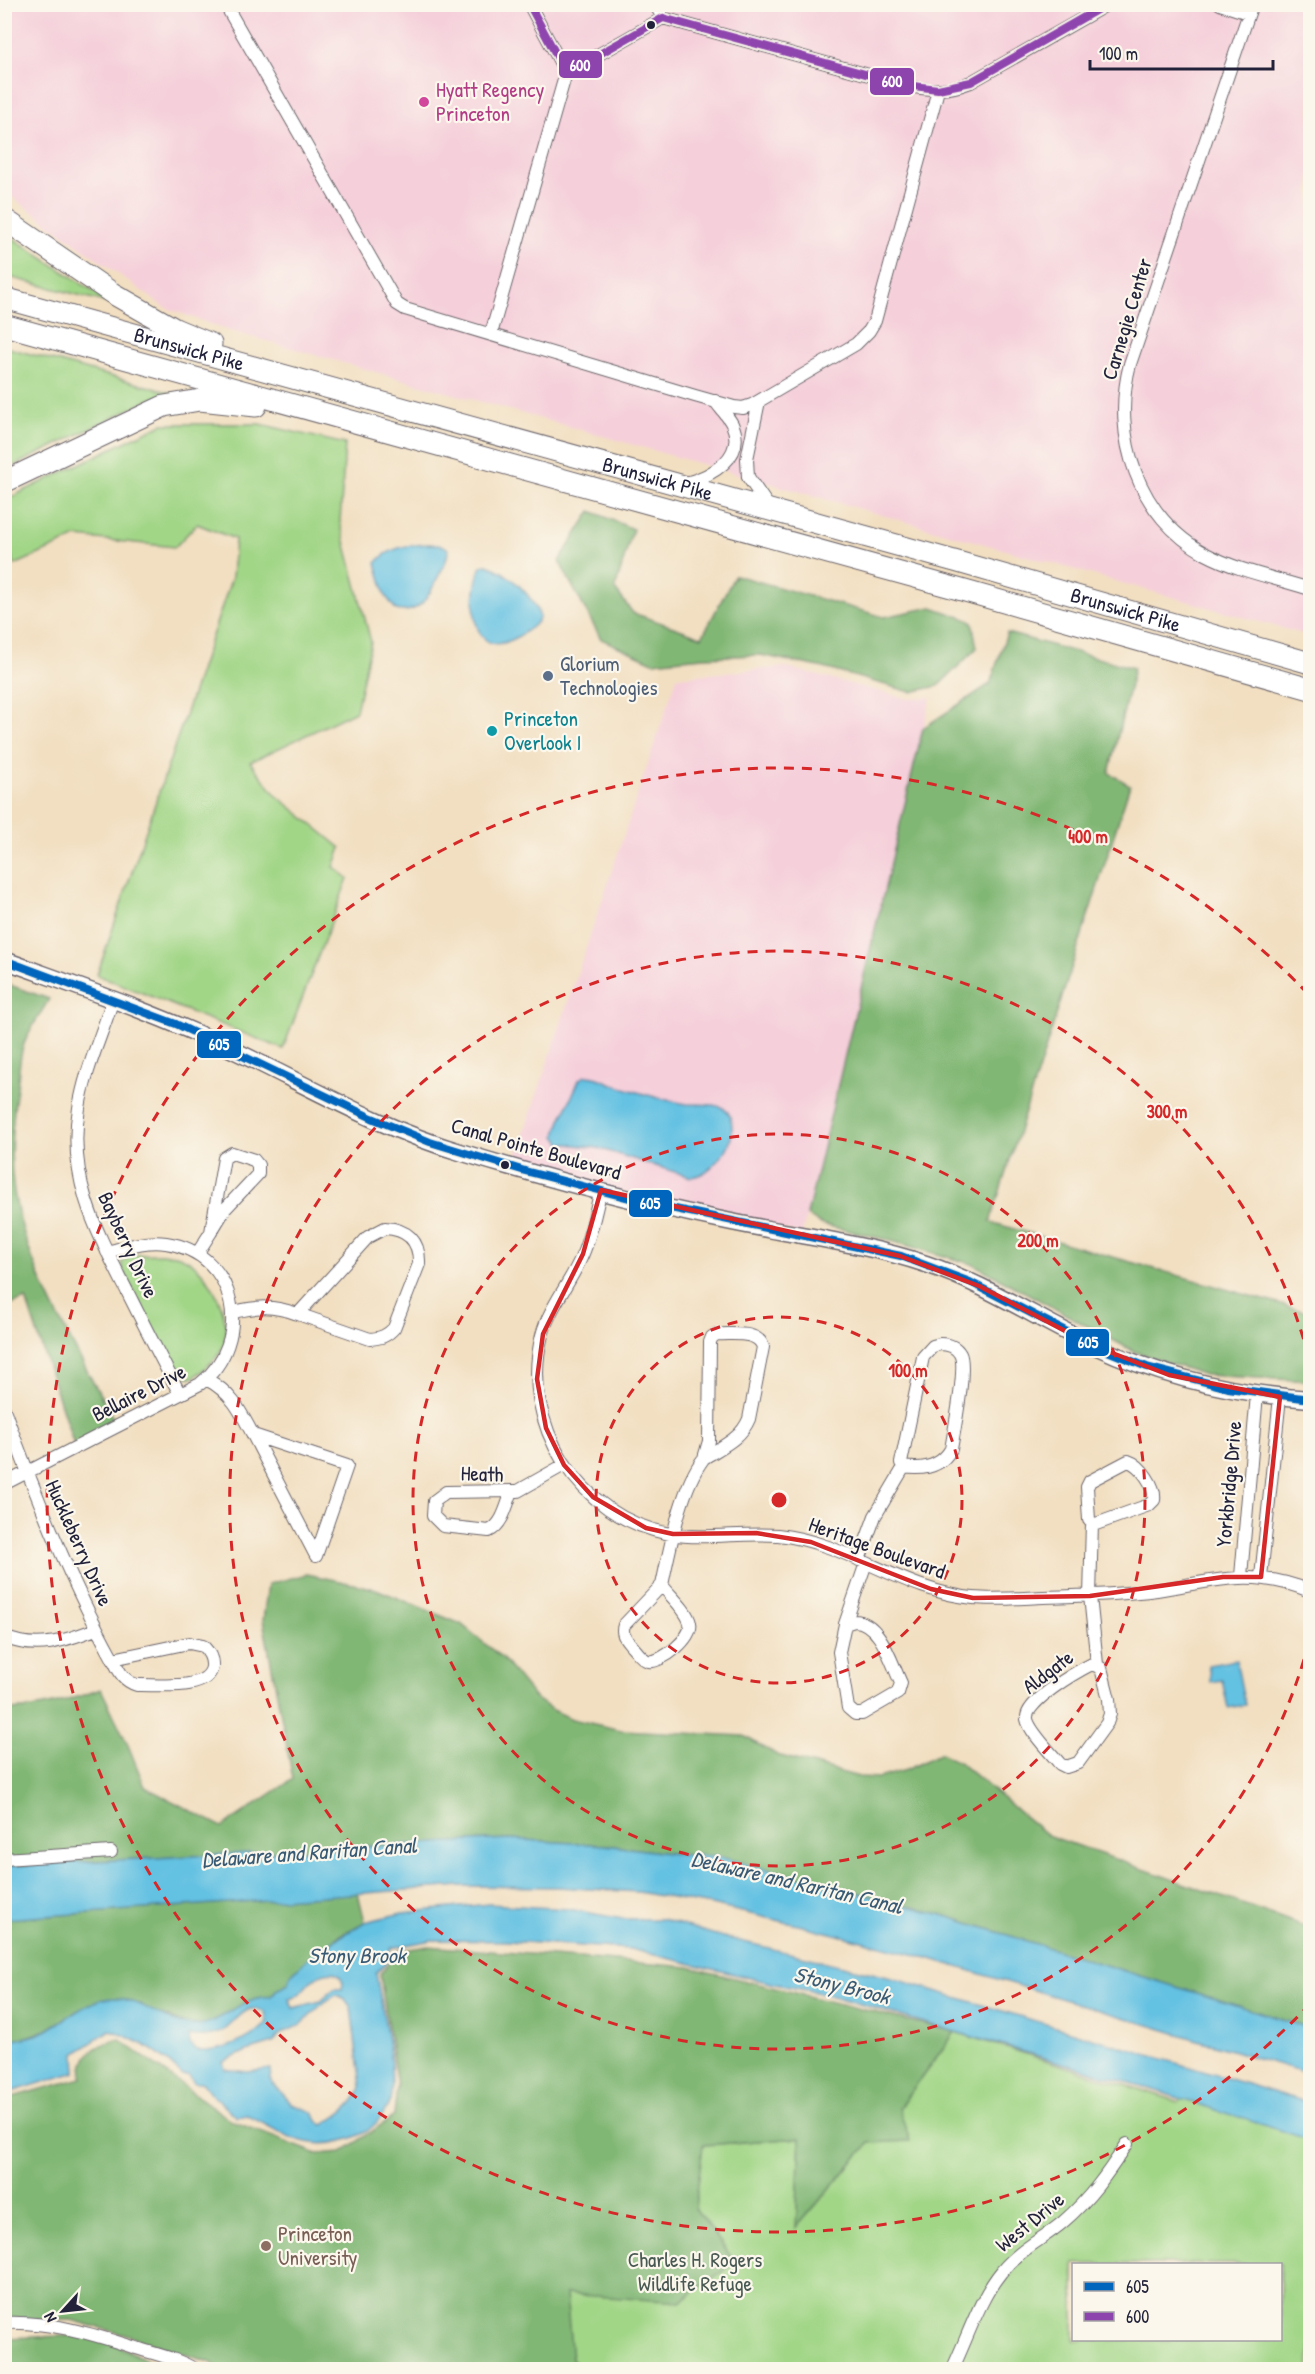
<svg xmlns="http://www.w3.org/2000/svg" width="1315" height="2374" font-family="'Patrick Hand',sans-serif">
<rect width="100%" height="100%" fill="#fbf7ec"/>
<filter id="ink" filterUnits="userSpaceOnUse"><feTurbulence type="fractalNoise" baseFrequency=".0167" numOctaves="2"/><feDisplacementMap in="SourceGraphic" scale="12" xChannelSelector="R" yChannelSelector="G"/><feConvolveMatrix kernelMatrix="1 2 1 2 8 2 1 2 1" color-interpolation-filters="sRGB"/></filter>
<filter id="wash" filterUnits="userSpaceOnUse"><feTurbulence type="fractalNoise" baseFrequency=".008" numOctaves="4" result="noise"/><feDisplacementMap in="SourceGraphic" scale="24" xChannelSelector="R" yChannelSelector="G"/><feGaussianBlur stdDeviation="1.35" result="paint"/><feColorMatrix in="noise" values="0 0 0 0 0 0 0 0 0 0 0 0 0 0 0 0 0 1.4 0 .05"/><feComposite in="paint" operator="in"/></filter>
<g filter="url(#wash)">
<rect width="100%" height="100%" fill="#f2dfc1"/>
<path fill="#f5cfda" d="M4,5H1310V636L227,330L164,307L5,192Z
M785,667L909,699L931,697L802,1234L513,1166L677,677Z"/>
<path fill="#a2d687" stroke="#627c61" stroke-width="1.5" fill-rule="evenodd" d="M5,233L113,304L5,276Z
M5,347L179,395L151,399L5,470Z
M162,424H260L345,444L340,522L371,642L356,711L250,762L276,795L341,848L334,867L348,878L283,1049L97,975L232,577L235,539L197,524L175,547L77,537L15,565L5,542V500Z
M133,1255C144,1255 168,1252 179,1256C207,1266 230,1311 225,1340C223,1354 204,1370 193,1378L181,1376L175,1372L124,1273L121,1263Z
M955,2032L1180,2102L1185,2094L1310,2129V2369L518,2370L658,2148L699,2168L702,2145L800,2138L797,2212L806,2216L899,2108ZM1074,2264H1280V2340H1074Z"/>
<path fill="#81b774" stroke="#526c58" stroke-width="1.5" d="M591,511L633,529L615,589L633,613L702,637L735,575L884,617L932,607L972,621L977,648L938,686L911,692L824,668L761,655L703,657L653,662L601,639L559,561Z
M1007,633L1134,668L1109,773L1130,785L990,1222L1310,1313V1381L1205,1375L1133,1351L975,1265L888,1240L820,1224L807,1215L923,728L990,684Z
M4,983L49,999C41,1014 28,1031 23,1047C19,1060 19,1075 17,1088C12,1120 9,1152 13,1184C24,1269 78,1352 117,1426L75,1448L26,1299L5,1307Z
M307,1574L376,1589L461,1624L502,1658L534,1697L551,1709L572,1719L621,1730L744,1736L777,1755L859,1777L879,1778L906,1770L941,1753L960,1763L1047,1835L1310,1928V2028L939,1914L716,1856L684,1855L605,1845L509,1839L5,1866L4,1710C39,1710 68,1701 101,1689L128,1745L145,1787L222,1827L293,1779L263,1620L268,1584Z
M358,1893L365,1922L337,1937L289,1984L276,1990L272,1996L254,1999L208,2024L189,2026L165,2016L97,2002L72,2014L47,2030L22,2039L5,2041V1919Z
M428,1946L689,1967L955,2032L899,2108L910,2141L869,2143L796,2228L800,2138L703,2145L695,2208L735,2262L680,2302L566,2294L572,2359L581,2369H219L212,2363L122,2334L71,2320L5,2321V2099L82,2078C83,2050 95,2047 119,2039L232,2121L317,2154L342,2152L394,2116L397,2086L380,1974L397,1951Z
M97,2335L165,2369H5L4,2338Z"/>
<path fill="#64c1e2" stroke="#43728e" stroke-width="1.5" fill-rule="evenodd" d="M430,544L444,546L448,549C448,559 444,566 439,575C430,594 420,616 396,610L385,595L376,563C390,546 410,545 430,544Z
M487,565C508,572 533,595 540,617C535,627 527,630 519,636C468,667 469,596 481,566Z
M585,1076C599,1075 611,1085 624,1088C644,1094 666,1101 687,1104C697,1105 714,1103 723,1108C736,1116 733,1139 726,1150C716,1163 707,1175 691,1177L598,1148L561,1143L556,1136C558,1122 573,1096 579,1080Z
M1236,1660L1245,1705L1228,1708L1222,1680L1211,1682L1208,1665Z
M509,1839L605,1845L684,1855L716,1856L939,1914L1310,2028V2074L928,1958L811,1928L711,1905L638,1892L557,1887L462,1886L5,1919V1866Z
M489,1904L568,1909L623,1919H662L719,1936L892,1978L1310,2103V2140L1141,2086L822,1993L775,1984L630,1949L507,1941L432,1940L391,1948L385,1963L376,1973C381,2004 397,2071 390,2100C386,2113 374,2128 362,2134C314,2156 289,2137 247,2115L237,2117L211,2094L203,2083H194L189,2075H182C159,2052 141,2041 110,2030L75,2054L76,2072L5,2094V2041C19,2039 36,2037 49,2029C69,2018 90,1998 114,1998C140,1998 168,2025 192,2025C217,2026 231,2007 254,1999C260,1997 266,1997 272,1996L276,1990L289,1984L291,1975L313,1953L365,1922L402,1913ZM333,1972L340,1975L343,1983L342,1989H334L321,2001L293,2008L289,1999C305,1997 307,1973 333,1972ZM336,1995L344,1998L351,2007L361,2087C356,2104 339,2116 323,2125L317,2121L313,2112L292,2104L270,2080L271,2069L247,2072L225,2069L223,2062L247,2051L273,2043L279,2035L302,2024L323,2003ZM250,2009H257L265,2012L267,2023C251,2041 220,2052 197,2051L190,2044L189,2036C199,2036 214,2037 223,2031C234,2024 238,2014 250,2009Z"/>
</g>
<g filter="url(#ink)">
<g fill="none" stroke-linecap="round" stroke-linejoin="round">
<defs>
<path id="street" d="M225,4L397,304L405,309L695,396L734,407L743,408L752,405L856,344L869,331L875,321L938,90
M529,4L566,73L663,18
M655,4L663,18
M1220,4L1248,13
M1252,4L1130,364C1111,436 1138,517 1206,554C1238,571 1276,578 1310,589
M663,18L905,85C929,91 948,91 971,82L1108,4
M491,334L566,73
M759,401L747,459L748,477L770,509
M686,483C711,476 747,457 732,424C728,416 720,408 715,401
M113,999C102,1035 85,1070 79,1108C67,1179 97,1232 128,1293C145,1327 162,1361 180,1394
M232,1153L254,1160L258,1165V1174L225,1209L211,1232L224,1158Z
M601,1190C595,1212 591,1237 581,1258C569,1285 550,1306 542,1335C519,1423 579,1518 670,1534C706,1540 742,1532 778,1535C847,1542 904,1592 973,1598C996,1600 1020,1598 1043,1597C1081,1596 1119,1595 1157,1590C1216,1581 1251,1567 1310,1591
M385,1228C407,1229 420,1241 419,1264L394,1328C387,1336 381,1338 370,1339L298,1314L368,1237Z
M197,1254L211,1232
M233,1312C260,1306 271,1305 298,1314
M717,1334C732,1335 758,1330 763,1347L749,1419C741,1439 721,1447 704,1458L709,1441L710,1342L712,1337Z
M940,1344C949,1344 956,1347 960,1354C967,1366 954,1432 951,1449C941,1467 923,1470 904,1467L901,1463L923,1357L933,1346Z
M206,1379C231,1392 240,1410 253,1435
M4,1409C35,1495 69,1579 113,1659
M253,1435L347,1466L316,1556Z
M1128,1461C1141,1465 1156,1487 1154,1500L1149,1505L1096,1524L1092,1523L1089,1520L1087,1487L1090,1481Z
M4,1484L200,1384C254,1341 238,1253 166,1243C146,1240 126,1247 107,1252
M512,1491C507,1504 503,1525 489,1531L443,1526L433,1516L434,1501L446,1492Z
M512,1491H518L564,1465
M1092,1523L1090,1596L1097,1664
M859,1560L875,1516L904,1467
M1241,1576L1257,1394
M1261,1577L1280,1397
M662,1585C670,1596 687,1610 690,1623C694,1637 661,1664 648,1661C641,1659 636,1650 631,1645C625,1638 621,1634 624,1625Z
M662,1585C670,1548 681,1487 704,1458
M854,1621C880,1621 891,1662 901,1683L898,1693L862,1714H855L848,1708L839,1652L845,1624Z
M845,1624L866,1563
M4,1637C37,1651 64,1641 96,1629
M189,1643L203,1646C209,1652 213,1658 212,1667C208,1692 156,1684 137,1685C123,1681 119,1671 113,1659Z
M1092,1664L1101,1668L1109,1699L1110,1714L1107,1723L1078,1763L1066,1767L1060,1764C1052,1754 1029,1731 1027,1719C1024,1702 1078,1671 1092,1664Z
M4,1859L111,1852
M4,2323C50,2321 93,2334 136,2348C156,2354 178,2359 196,2370
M952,2370C968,2337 979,2299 1002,2271C1019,2250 1043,2239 1063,2222C1090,2199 1108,2173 1127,2144"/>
<path id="secondary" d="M4,960C81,988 158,1014 231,1049C307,1085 379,1128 460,1152C546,1178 634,1202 722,1220C791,1235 860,1242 926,1264C986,1284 1039,1320 1095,1346C1164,1378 1236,1394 1310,1399"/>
<g id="highway">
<path d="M4,219L112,293L175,329L211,344"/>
<path id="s1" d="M4,298L958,562L1310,663"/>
<path d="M4,325L951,587L1310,689"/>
<path d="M4,482L164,406L200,400L256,406"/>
</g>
</defs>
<use href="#street" stroke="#6b646a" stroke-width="14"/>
<use href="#secondary" stroke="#6b646a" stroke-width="19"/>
<use href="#highway" stroke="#6b646a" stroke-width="23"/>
<use href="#street" stroke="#fff" stroke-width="12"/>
<use href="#secondary" stroke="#fff" stroke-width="16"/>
<use href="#highway" stroke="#fff" stroke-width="21"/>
<defs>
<path id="bus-1" d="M4,960L176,1024L372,1118L430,1142L525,1171L656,1205L901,1256L970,1282L1095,1346L1147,1367L1228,1388L1310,1399"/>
<path id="bus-2" d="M529,4L566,73L663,18
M663,18L905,85L938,89L971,82L1107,4"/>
</defs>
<use href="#bus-1" stroke="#fbf7ec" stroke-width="12"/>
<use href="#bus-2" stroke="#fbf7ec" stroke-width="12"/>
<use href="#bus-1" stroke="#0065bd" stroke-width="8"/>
<use href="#bus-2" stroke="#8e44ad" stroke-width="8"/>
</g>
</g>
<path fill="none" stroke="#d62828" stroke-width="4.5" stroke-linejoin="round" d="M601,1190L900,1256L979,1286L1094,1346L1169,1375L1280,1397L1261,1577H1223L1090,1596L973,1598L931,1589L811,1542L756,1533L673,1534L646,1528L593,1497L564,1465L546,1428L537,1379L543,1334L583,1254Z"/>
<g fill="none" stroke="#d62828" stroke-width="3" stroke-dasharray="10 8">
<circle cx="779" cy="1500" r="183"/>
<circle cx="779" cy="1500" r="366"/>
<path d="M1309 1642A549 549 0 1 1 1309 1358"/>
<path d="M1310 2004A732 732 0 1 1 1310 996"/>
</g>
<g fill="#22223b" stroke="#fbf7ec" stroke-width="2">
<circle cx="651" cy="25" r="5"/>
<circle cx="505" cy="1165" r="5"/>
</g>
<circle fill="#d1479c" stroke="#fbf7ec" stroke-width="2" cx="424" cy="102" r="6"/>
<circle fill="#5c6f8a" stroke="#fbf7ec" stroke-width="2" cx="548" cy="676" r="6"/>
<circle fill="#0f9aa8" stroke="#fbf7ec" stroke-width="2" cx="492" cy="731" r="6"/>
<circle fill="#8d6e63" stroke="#fbf7ec" stroke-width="2" cx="266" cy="2246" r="6"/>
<g text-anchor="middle" stroke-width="4.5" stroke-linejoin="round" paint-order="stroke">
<g font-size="21" fill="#b23c85" stroke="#fbf7ec" text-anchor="start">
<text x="436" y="97">Hyatt Regency<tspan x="436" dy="24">Princeton</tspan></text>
</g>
<g font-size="21" fill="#22223b" stroke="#fbf7ec">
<text transform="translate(1127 319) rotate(-73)" y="7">Carnegie Center</text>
<text dy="7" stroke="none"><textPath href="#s1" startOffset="192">Brunswick Pike</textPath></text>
<text dy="7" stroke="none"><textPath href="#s1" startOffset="678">Brunswick Pike</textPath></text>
<text dy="7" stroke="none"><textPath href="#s1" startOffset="1164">Brunswick Pike</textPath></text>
<text transform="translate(536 1149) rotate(16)" y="7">Canal Pointe Boulevard</text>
<text transform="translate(128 1245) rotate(65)" y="7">Bayberry Drive</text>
<text transform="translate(139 1393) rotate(-27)" y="7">Bellaire Drive</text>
<text transform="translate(482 1474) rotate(2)" y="7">Heath</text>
<text transform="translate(1229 1484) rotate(-85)" y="7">Yorkbridge Drive</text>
<text transform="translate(79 1543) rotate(66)" y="7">Huckleberry Drive</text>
<text transform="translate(877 1548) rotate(20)" y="7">Heritage Boulevard</text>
<text transform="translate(1048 1672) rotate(-37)" y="7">Aldgate</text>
<text transform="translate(1030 2222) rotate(-39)" y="7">West Drive</text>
</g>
<g font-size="21" fill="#4e5e75" stroke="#fbf7ec" text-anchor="start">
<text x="560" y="671">Glorium<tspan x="560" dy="24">Technologies</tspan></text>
</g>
<g font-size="21" fill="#0d838f" stroke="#fbf7ec" text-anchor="start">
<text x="504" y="726">Princeton<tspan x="504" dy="24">Overlook I</tspan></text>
</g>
<g font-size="21" fill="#785e54" stroke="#fbf7ec" text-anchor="start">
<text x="278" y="2241">Princeton<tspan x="278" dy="24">University</tspan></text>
</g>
<g font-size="21" fill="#485852" stroke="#fbf7ec">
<text x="695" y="2267">Charles H. Rogers<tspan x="695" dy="24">Wildlife Refuge</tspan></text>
</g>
<g font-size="22" font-style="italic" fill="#395a75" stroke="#fbf7ec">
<text transform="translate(309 1852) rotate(-4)" y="8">Delaware and Raritan Canal</text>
<text transform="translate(797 1882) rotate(13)" y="8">Delaware and Raritan Canal</text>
<text x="357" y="1963">Stony Brook</text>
<text transform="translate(842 1985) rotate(14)" y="8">Stony Brook</text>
</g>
</g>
<circle cx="779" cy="1500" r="9" fill="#d62828" stroke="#fbf7ec" stroke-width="3"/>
<g font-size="18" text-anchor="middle" font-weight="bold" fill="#d62828" stroke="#fbf7ec" stroke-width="4.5" stroke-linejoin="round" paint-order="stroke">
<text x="1088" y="843">400 m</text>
<text x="1167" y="1118">300 m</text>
<text x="1038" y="1247">200 m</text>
<text x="908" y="1377">100 m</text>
</g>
<g stroke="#fbf7ec" stroke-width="2">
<rect x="558" y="50" width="45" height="29" rx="6" fill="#8e44ad"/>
<rect x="869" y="67" width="46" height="29" rx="6" fill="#8e44ad"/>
<rect x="196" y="1030" width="46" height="29" rx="6" fill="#0065bd"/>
<rect x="628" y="1189" width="45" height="29" rx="6" fill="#0065bd"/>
<rect x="1065" y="1328" width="45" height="29" rx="6" fill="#0065bd"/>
</g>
<g font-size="16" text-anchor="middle" font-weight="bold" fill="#fff">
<text x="580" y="71">600</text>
<text x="892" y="87">600</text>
<text x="219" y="1050">605</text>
<text x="650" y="1209">605</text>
<text x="1088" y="1348">605</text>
</g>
<rect width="1315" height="2374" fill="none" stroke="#fbf7ec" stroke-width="24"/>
<rect x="1072" y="2263" width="210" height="78" fill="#fbf7ec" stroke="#a4a2a5" stroke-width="1.5"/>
<rect x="1084" y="2282" width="30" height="9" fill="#0065bd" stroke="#a4a2a5" stroke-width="1.5"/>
<text x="1126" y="2293" font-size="18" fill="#22223b">605</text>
<rect x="1084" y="2312" width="30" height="9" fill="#8e44ad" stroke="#a4a2a5" stroke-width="1.5"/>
<text x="1126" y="2323" font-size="18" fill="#22223b">600</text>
<g transform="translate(63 2311) rotate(243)" stroke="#fbf7ec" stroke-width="4.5" paint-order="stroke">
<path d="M0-4.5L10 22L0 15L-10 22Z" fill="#22223b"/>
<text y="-9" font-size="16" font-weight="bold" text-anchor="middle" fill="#22223b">N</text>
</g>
<path d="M1090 60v9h183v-9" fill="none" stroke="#22223b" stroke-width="3"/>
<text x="1099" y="60" font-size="18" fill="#22223b" stroke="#fbf7ec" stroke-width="4.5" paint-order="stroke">100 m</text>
</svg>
